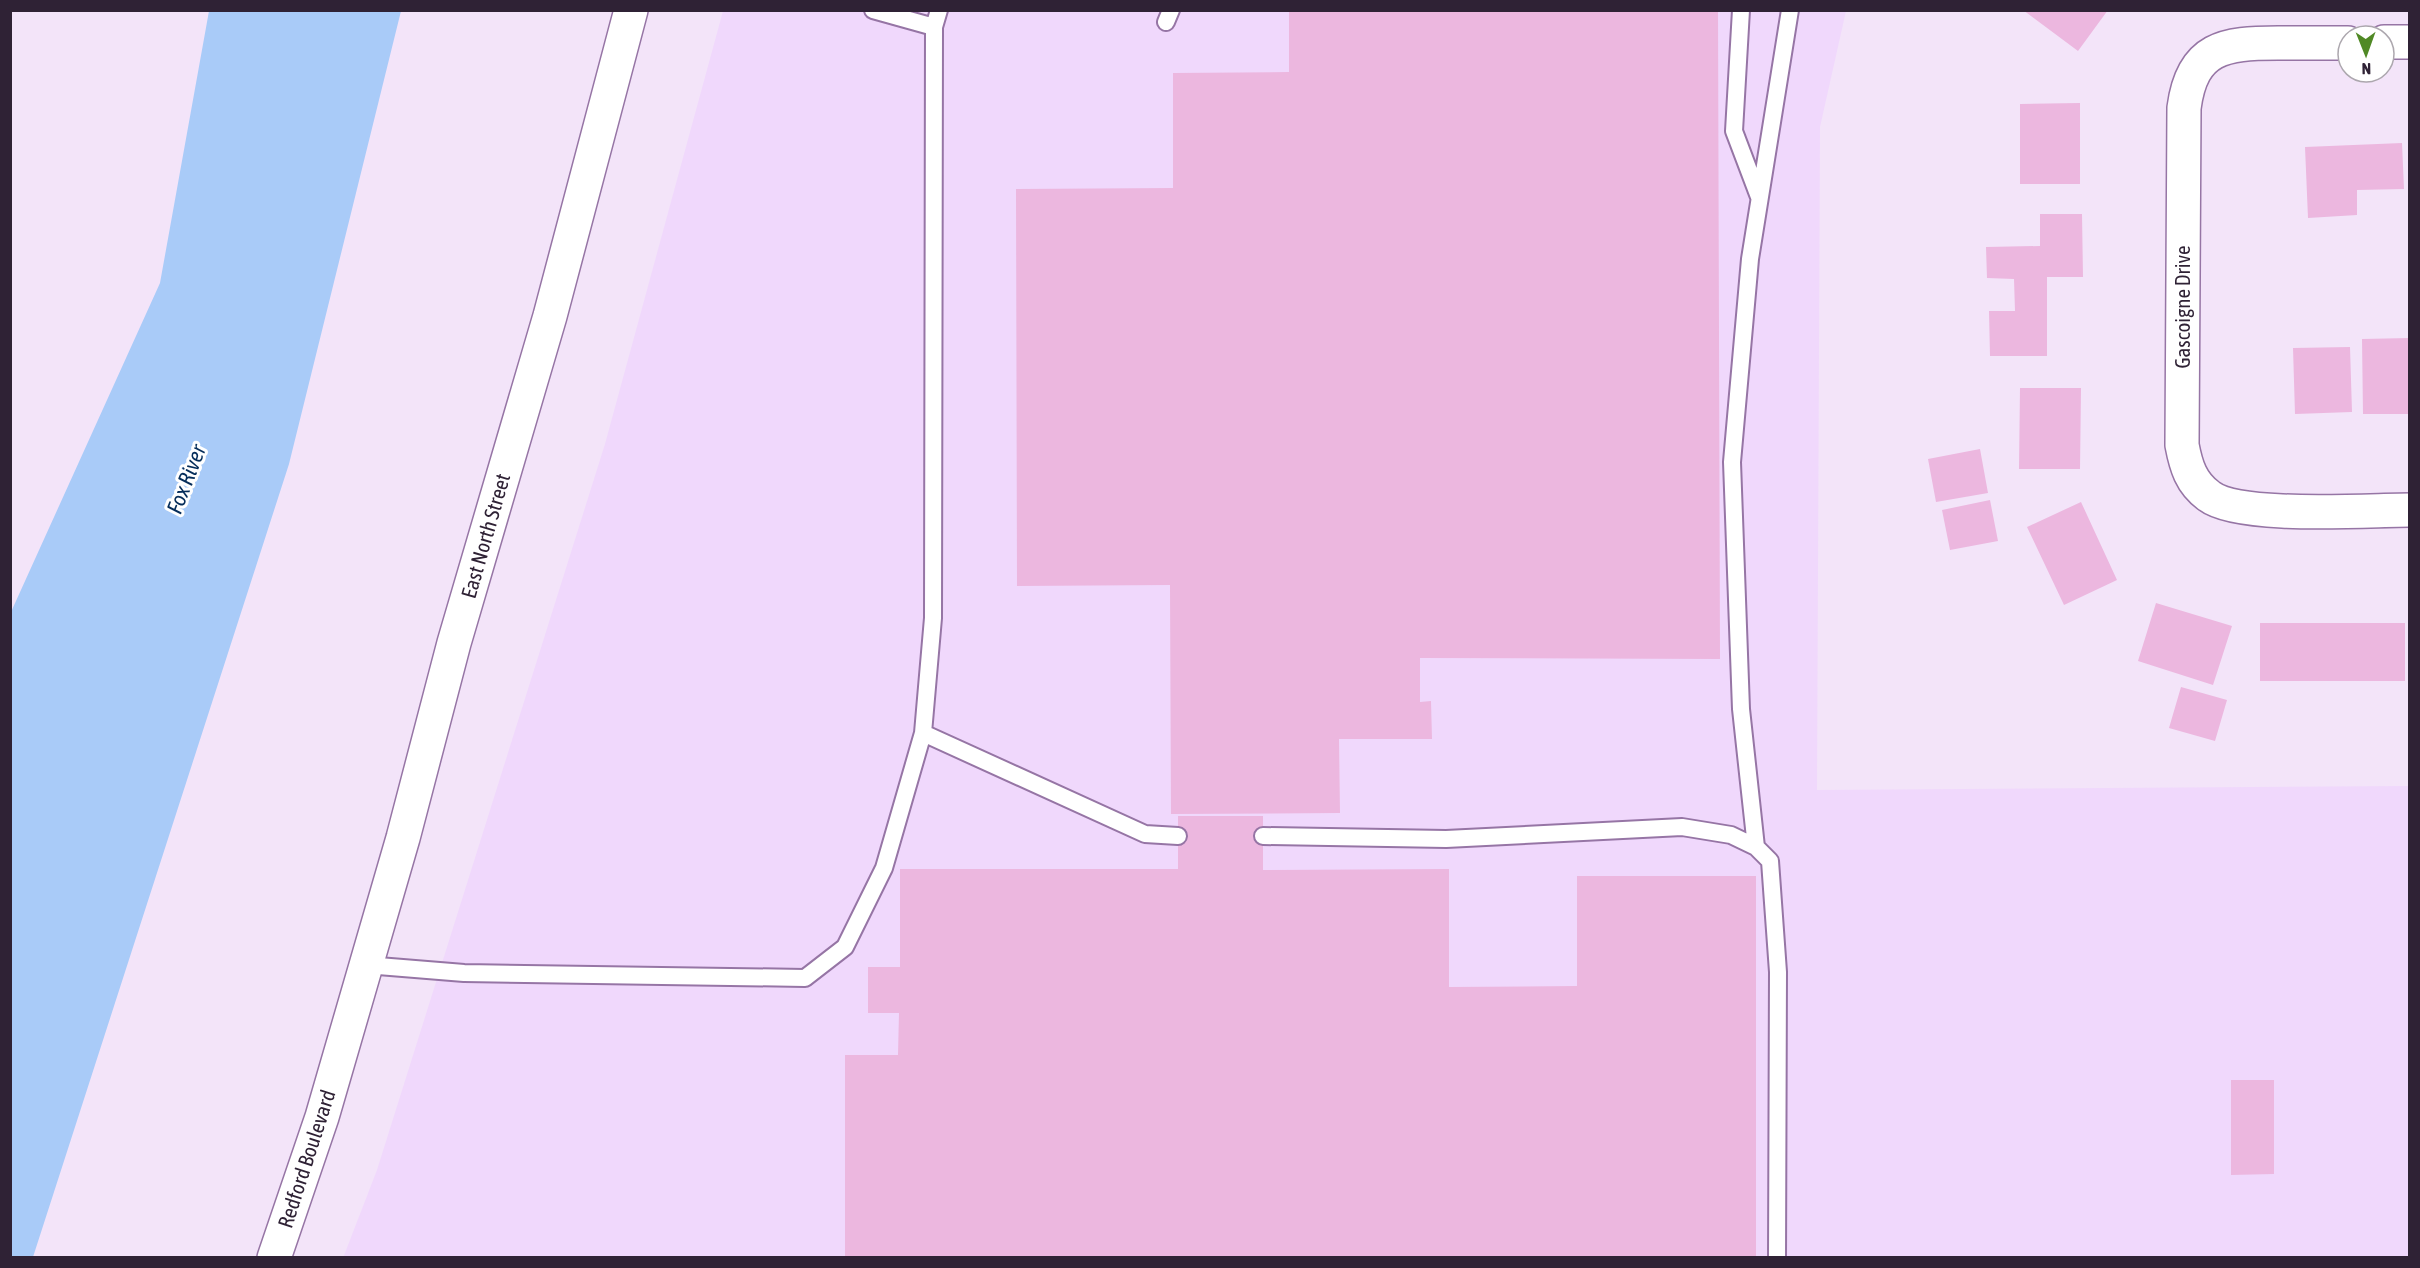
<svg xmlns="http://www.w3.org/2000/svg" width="2420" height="1268" font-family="'Asap Condensed',sans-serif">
<rect width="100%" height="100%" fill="#f3e4f9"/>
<path fill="#f0d8fc" d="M723,11H1846L1820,127L1817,790L2409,786V1257L343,1258L377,1170L605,444Z"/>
<path fill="#a9cbf8" d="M209,11H401L289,464L33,1257H11V612L160,283Z"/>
<path fill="#ecb7df" d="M1289,10H1718L1720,659L1420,658V702L1431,701L1432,739H1339L1340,813L1171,814L1170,585L1017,586L1016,189L1173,188V73L1289,72Z
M2023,10H2108L2078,51Z
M2080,103V184H2020V104Z
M2402,143L2404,189L2357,190V215L2308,218L2305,147Z
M2040,214H2082L2083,277H2047V356H1990L1989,311H2015L2014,279L1987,278L1986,247L2040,246Z
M2410,338V414H2363L2362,339Z
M2350,347L2352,412L2295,414L2293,348Z
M2020,388H2081L2080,469H2019Z
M1980,449L1988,493L1936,502L1928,459Z
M1990,500L1998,541L1950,550L1942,510Z
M2081,502L2117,580L2064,605L2027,527Z
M2156,603L2232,626L2213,685L2138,661Z
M2260,623H2405V681H2260Z
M2181,687L2227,700L2215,741L2169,728Z
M1178,816H1263V870L1449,869V987L1577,986V876H1756V1258H845V1055H898L899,1013H868V967H900V869H1178Z
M2231,1080H2274V1174L2231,1175Z"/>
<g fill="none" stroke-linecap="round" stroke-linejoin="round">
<defs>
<path id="lane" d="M873,10L934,27
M1741,10L1734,131L1759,197
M1166,22L1171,10
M923,733L1145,834L1178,836
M1263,836L1446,839L1682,827L1731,835L1756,847L1770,861L1778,972L1777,1258
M1756,847L1741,709L1732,462L1750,259L1790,10
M366,965L464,973L805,978L845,947L884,868L923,733L933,618L934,27L939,10"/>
<path id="street" d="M2384,42H2410
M2348,43C2325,43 2301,43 2278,43C2224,43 2192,47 2184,108L2182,445C2186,466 2191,483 2209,496C2239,519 2367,510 2410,510"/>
<path id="secondary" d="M274,1258L322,1117L403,838L454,643L550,316L631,10"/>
</defs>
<use href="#lane" stroke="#9675a5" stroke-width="20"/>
<use href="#street" stroke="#9675a5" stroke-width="36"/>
<use href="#secondary" stroke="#9675a5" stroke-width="36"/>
<use href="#lane" stroke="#fff" stroke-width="16"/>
<use href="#street" stroke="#fff" stroke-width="33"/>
<use href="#secondary" stroke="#fff" stroke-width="33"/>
</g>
<g text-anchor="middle" stroke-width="6" stroke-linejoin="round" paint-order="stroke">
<g font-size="21" fill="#2f2235" stroke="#fff">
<text transform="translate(2183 307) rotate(-90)" y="7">Gascoigne Drive</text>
<text transform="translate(486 536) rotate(-74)" y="7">East North Street</text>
<text transform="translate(307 1159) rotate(-72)" y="7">Redford Boulevard</text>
</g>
<g font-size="22" font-style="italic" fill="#052d5a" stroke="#fff">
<text transform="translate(186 479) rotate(-69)" y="8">Fox River</text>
</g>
</g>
<rect width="2420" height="1268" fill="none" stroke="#2f2235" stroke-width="24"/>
<g transform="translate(2366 54) rotate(179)"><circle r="28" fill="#ffffff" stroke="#aca7ae" stroke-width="1.5"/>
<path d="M0-4.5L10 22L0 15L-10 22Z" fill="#508925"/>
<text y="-9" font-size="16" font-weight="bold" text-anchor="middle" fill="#2f2235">N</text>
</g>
</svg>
